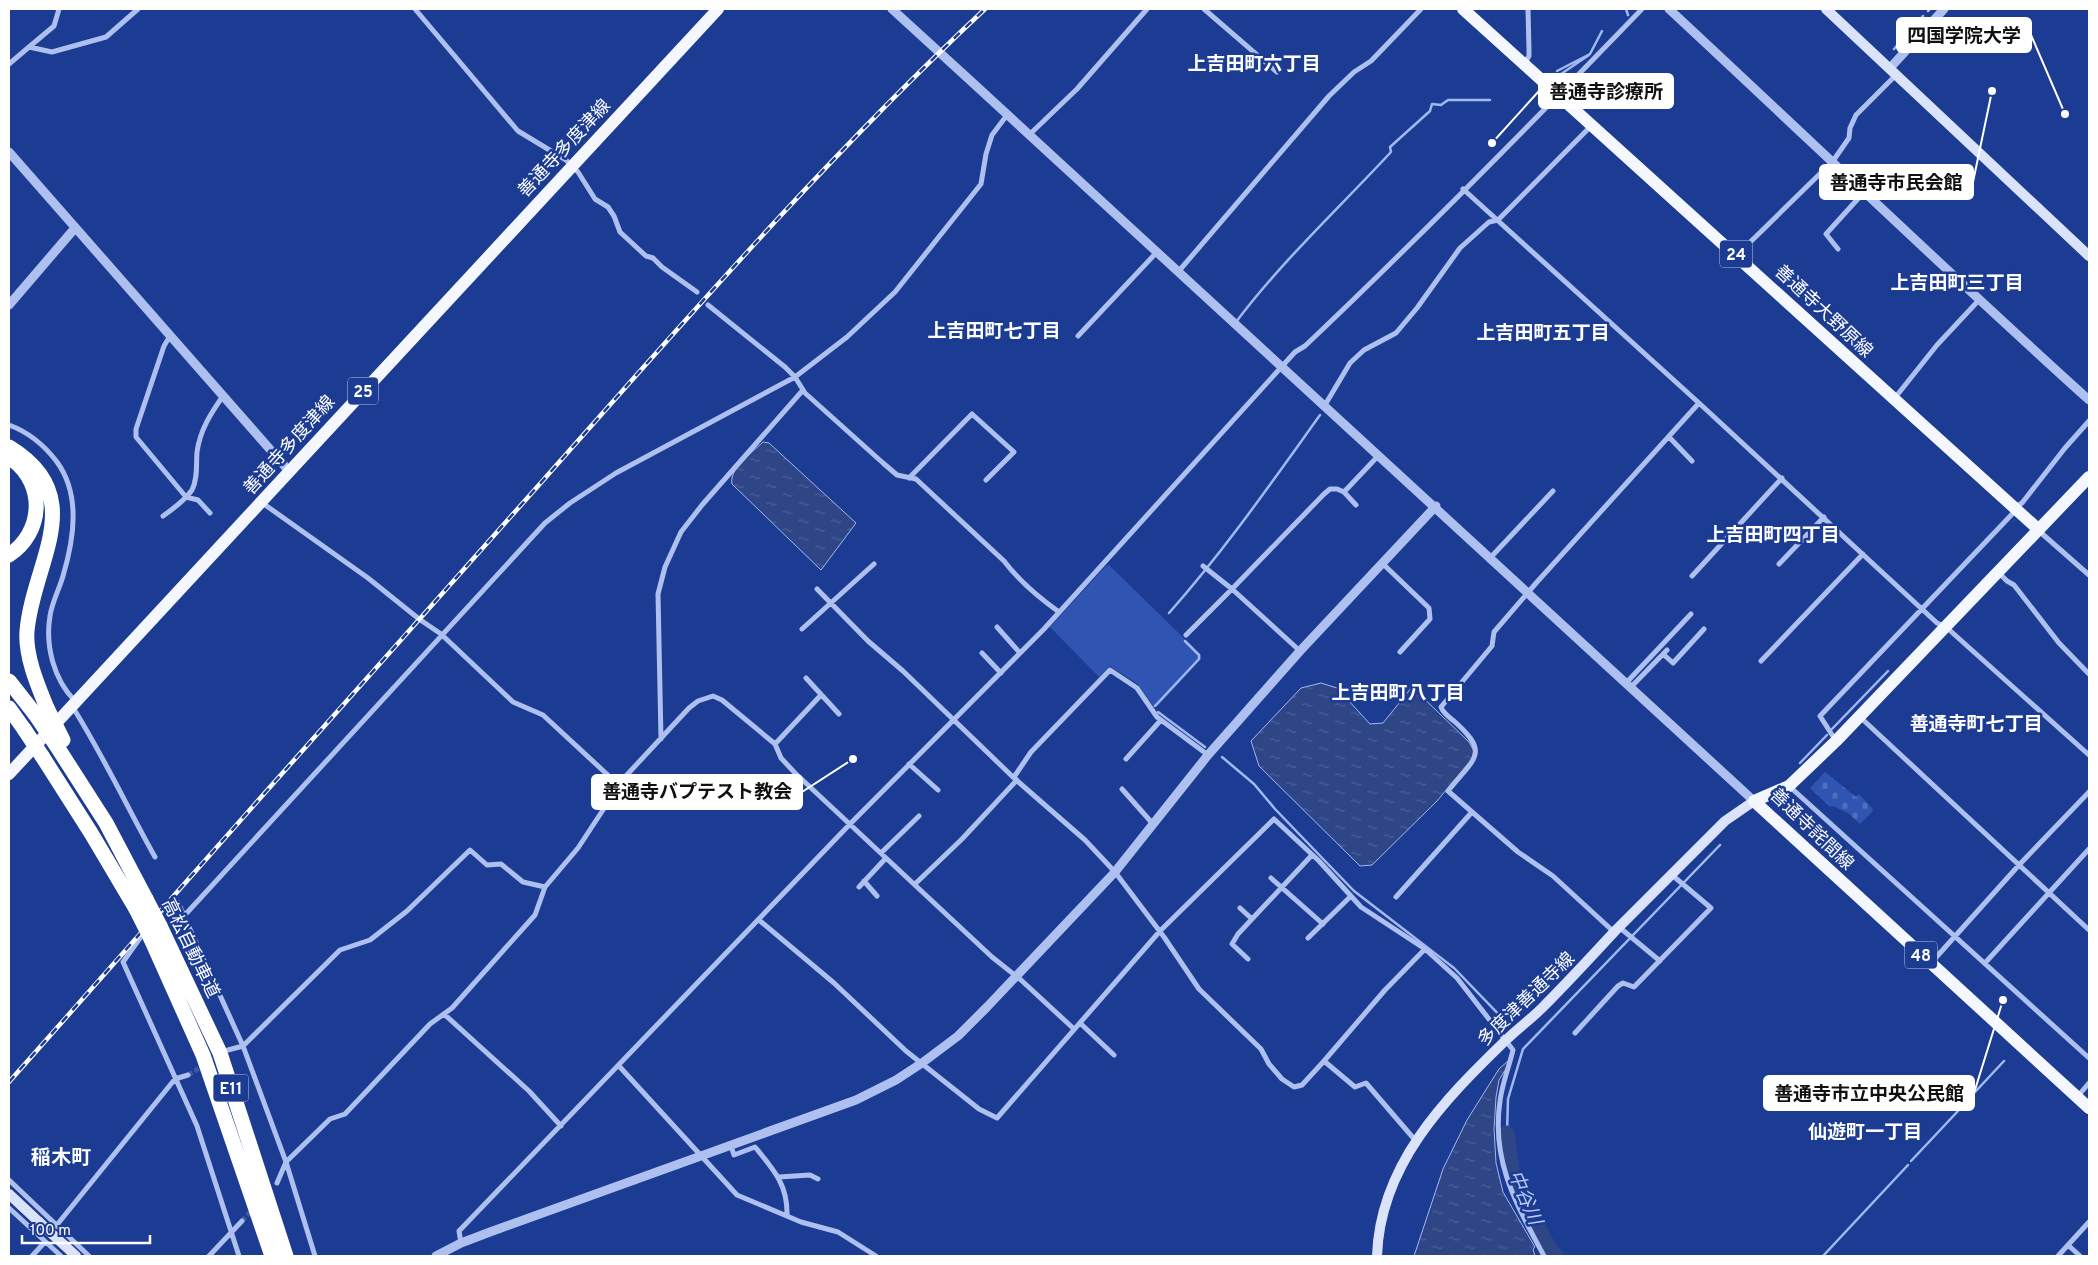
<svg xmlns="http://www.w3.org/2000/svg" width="2098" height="1265" font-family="Overpass,'Noto Sans JP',sans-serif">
<defs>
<pattern id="cemetery-stones" width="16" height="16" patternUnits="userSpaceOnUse" patternTransform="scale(1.25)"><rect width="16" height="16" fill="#3054b1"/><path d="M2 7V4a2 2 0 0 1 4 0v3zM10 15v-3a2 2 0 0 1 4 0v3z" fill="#4f6ebd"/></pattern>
<pattern id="water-ripples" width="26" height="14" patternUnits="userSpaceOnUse" patternTransform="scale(1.25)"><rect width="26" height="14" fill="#2e4586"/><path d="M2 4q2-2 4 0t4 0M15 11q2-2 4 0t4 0" fill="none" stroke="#4d6198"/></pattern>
</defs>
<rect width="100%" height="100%" fill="#1c3c93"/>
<path fill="url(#cemetery-stones)" d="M1825,772L1856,797L1859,794L1872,808L1873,811L1860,824L1848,813L1833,806L1830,807L1810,788Z"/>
<path fill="#3054b1" d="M1109,565L1201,655V659L1158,706L1154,707L1138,684L1110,666L1099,677L1050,627L1106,566Z"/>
<path fill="url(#water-ripples)" stroke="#a1b8f1" d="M763,442L769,443L856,523L821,570L732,484C729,468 752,453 763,442Z
M1321,683L1337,688L1370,724L1383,723L1412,687L1469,742L1474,751L1472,759L1437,801L1372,865L1360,866L1259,766L1251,741L1301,688Z
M1508,1061L1507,1067L1499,1080L1496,1097L1494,1129L1496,1163L1503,1192L1535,1247L1533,1249L1535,1256H1414L1443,1169L1467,1120L1499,1069Z"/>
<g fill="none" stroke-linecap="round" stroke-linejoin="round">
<path stroke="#a1b8f1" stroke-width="2.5" d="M1626,9L1628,15
M1928,11L1930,9
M1894,49L1923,16
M1557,71L1590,54L1602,31
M1561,74L1589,55
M1236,322C1282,261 1339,208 1391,152L1390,147L1430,111L1432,104L1441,105L1448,100H1490
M1169,613C1224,551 1272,482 1320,415
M1155,706L1199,659V655L1185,641
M1158,712L1205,747
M1832,729L1888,671
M1222,757L1254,784L1275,809L1354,891L1454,968L1508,1024
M1800,763L1827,735
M1961,1107L2004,1061
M1507,1133L1508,1099L1523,1049L1720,845
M1911,1161L1958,1111
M1823,1256L1908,1165"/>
<path stroke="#2e4586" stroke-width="15" d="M1507,1133L1513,1177L1548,1246L1557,1256"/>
<path stroke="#3e59a3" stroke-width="5" stroke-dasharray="5 2.5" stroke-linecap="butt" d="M188,1075L219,1056
M242,1221L254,1208"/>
<path stroke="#adc0ef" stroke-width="5" d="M415,9L518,131L566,160L578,172L595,199L608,207L614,216L620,232L646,256L653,258L662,267L697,292
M1204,9L1277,72
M29,47L54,26L59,9
M1525,63L1529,56V50L1528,9
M9,64L29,47L52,52L106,37L138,9
M1029,135L1077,89L1147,9
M1463,189L1699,403L1937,623L1946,627L2089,755
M1838,249L1826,234L1865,191
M1737,255L1833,161L1849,138L1850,128L1856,115L1896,75
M1178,272L1329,96L1354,72L1371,61L1421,9
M708,305L785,367L795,377L805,393L883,463L897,475L916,479L1004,561C1020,582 1038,597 1059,612
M170,336L164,346L136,429V437L186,497L198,500L210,513
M1078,336L1156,253
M1894,399L1937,345L1979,300
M1325,405L1350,363L1364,350L1396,333L1417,308L1460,248L1489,222L1498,220L1592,125
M9,425C28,432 45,446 57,462C81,495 74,539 63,576C59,590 52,602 50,616C45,646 54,680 75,701
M1669,437L1692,461
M909,478L972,414L1014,452L986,480
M1344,492L1356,505
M261,502L368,578L419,619L441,634L513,702L543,715L611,778L616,780L624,778
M2015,507L2022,503L2065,448L2089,421
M163,516C173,509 185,500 192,490C198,478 196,464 197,452C200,430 211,413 223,396
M2039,531L2089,575
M1491,557L1553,491
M1382,563L1429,608L1430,619L1400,652
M1779,564L1824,517
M1999,573L2007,581L2014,585L2059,643L2089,674
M1692,576L1782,478
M817,589L868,641L903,671L1015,779L1085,840L1115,872L1164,937L1199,989L1261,1049L1269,1064L1282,1079L1294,1087L1302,1085L1324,1061L1355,1087L1366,1083L1415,1140
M997,627L1020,653
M802,629L874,564
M1186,635L1232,589L1203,566
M1300,651L1232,589L1324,494L1330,489H1337L1344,492L1379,455
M982,653L1001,673
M1663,654L1673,663L1704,629
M1761,661L1863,554
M806,678L839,714
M1626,683L1691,614
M1631,687L1667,650
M72,706C103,755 127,807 155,857
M1860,717L2089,930
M661,739L658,594L665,567L681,532L702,505L803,390
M1836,741L1820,716L2016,510
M775,744L821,695
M1126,759L1161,720
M909,764L938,790
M1014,777L1031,752L1110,670L1137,688L1157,717L1208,755
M1789,786L2089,1058
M1122,789L1153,824
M881,853L919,816
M1271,878L1323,924
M864,881L877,896
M915,884L962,839L1017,780
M859,887L886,858
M1396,897L1472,812
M1240,908L1252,919
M158,915L167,904L178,902L184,916L243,1046L286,1162L315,1256
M184,916L545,523L570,503L616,473L795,377L847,337L895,292L981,184L986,154L992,135L1007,115
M759,920L834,983L906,1051L979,1109L997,1118L1160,931L1274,819L1319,861L1361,907L1425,949L1457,978L1513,1050C1509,1067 1502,1084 1500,1101C1491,1162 1517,1205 1544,1256
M1619,927L1660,961
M145,931L123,962L197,1126L239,1256
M1614,932L1553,876L1518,852L1448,791C1474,758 1491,754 1454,721C1449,717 1443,713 1441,707L1492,646L1494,632L1537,582L1699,403
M1308,938L1351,896
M1248,959L1232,944L1238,934L1312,855
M1931,963L2019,865L2089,792
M1985,963L2089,849
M444,1014L529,1091L561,1126
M1080,1023L1114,1055
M1575,1033L1618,986L1623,983L1634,987L1711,908L1672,875
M228,1050L243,1046L340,950L370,940L407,911L470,850L487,865L501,864L523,882L545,887
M1324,1061L1385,990L1425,949
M619,1066L737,1195L801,1222L838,1232L876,1256
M2078,1096L2089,1083
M731,1146L734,1155L755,1147C774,1170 788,1185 787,1216
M779,1177L810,1175L818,1179
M9,1180L89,1256
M277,1183L286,1162L330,1119L345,1114L430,1024L452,1008L535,915L545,887L578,848L624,778L689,708L698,701L713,696L722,700L775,744L781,758L795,773L992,957L1021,980L1074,1029
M9,1208L61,1256
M56,1226L175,1079L188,1075
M461,1243L459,1231L850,824L1044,629L1295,352L1305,346C1420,237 1532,123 1642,9
M2068,1245L2080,1256
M32,1256L45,1242
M209,1256L242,1221
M2058,1256L2089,1222"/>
<path stroke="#adc0ef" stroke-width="9" d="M892,9C1180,272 1467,536 1754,801
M1669,9C1809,139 1947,272 2089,400
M1890,68L1944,9
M9,152L289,471
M9,305L75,228
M436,1256L461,1243L490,1232L856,1100L896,1080L922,1063L958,1036L987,1007L1115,872L1208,755L1300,651L1436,506"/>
<path stroke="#dbe3fb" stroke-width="10" d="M1826,9L2089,256
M39,1222L76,1256
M1377,1256C1380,1165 1444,1100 1505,1041C1517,1029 1530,1020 1542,1008C1567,983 1591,957 1615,931C1652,894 1688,858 1725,821L1754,801"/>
<path stroke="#f5f7ff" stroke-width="12" d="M1463,9L2039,530
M2089,477L1836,741L1789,786L1754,801L2089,1108
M9,774L718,9"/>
<path stroke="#fff" stroke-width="15" d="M9,447C91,497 33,561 27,631C25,656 38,686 47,708
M9,555C43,533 46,485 13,460
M9,681L35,714
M9,708L24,729
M56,745L106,823L146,899
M42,756L91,833L136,909
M160,926L220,1053L286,1256
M151,939L203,1055L272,1256"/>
<defs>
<path id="rail" d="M9,1082C187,880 367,678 546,477C688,317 829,155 985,9"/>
</defs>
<use href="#rail" stroke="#fff" stroke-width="4.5"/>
<use href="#rail" stroke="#1c3c93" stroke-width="2.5" stroke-dasharray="8" stroke-linecap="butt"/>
<path stroke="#dbe3fb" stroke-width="10" d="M9,1194L39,1222"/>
<path stroke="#fff" stroke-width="15" d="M47,708L63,740
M35,714L56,745
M24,729L42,756
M146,899L160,926
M136,909L151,939"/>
</g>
<g text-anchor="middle" stroke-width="5" stroke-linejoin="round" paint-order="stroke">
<g fill="#1c3c93" stroke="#bbc4df" stroke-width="1">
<rect x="1720" y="240.5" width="32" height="27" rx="4"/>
<rect x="348" y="377.5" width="30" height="27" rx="4"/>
<rect x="1905" y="941.5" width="32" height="27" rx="4"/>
<rect x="213.5" y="1074.5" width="35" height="27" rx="4"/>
</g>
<g font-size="16" font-weight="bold" fill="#fff">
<text x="1736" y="260">24</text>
<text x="363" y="397">25</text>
<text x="1921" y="961">48</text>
<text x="231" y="1094">E11</text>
</g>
<g font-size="18" fill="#fff" stroke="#1c3c93">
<text transform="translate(564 148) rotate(-47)" y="6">善通寺多度津線</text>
<text transform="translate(1824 311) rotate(43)" y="6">善通寺大野原線</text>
<text transform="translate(289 445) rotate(-48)" y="6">善通寺多度津線</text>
<text transform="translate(1812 829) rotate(44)" y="6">善通寺詫間線</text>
<text transform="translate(191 948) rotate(64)" y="6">高松自動車道</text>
<text transform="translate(1526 999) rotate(-44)" y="6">多度津善通寺線</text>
</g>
<g font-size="19" font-weight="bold" fill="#fff" stroke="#1c3c93">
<text x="1254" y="70">上吉田町六丁目</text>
<text x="1957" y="289">上吉田町三丁目</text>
<text x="994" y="337">上吉田町七丁目</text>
<text x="1543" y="339">上吉田町五丁目</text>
<text x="1773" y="541">上吉田町四丁目</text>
<text x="1398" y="699">上吉田町八丁目</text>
<text x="1976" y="730">善通寺町七丁目</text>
<text x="1865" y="1138">仙遊町一丁目</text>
</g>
<g font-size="19" font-style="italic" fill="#bacbf6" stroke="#1c3c93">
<text transform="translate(1526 1197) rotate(67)" y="7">中谷川</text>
</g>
<g font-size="20" font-weight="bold" fill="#fff" stroke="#1c3c93">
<text x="61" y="1164">稲木町</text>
</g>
</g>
<path fill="none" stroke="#fff" stroke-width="2" d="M2065 114L2031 35M1492 143L1539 91M1992 91L1973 182M853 759L802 792M2003 1000L1974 1093"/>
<g fill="#fff" stroke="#1c3c93" stroke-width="2">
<circle cx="2065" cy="114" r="5"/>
<circle cx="1492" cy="143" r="5"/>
<circle cx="1992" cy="91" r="5"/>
<circle cx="853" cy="759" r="5"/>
<circle cx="2003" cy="1000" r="5"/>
</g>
<g fill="#fff" stroke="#fff" stroke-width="2">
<rect x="1897" y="18" width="134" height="34" rx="5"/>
<rect x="1539" y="74" width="134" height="34" rx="5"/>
<rect x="1820" y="165" width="153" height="34" rx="5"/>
<rect x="592" y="775" width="210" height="34" rx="5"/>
<rect x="1764" y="1076" width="210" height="34" rx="5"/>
</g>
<g font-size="19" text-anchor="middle" font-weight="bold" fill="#111">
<text x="1964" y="42">四国学院大学</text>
<text x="1606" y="98">善通寺診療所</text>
<text x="1896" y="189">善通寺市民会館</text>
<text x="697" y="798">善通寺バプテスト教会</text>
<text x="1869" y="1100">善通寺市立中央公民館</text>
</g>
<rect width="2098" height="1265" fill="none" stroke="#ffffff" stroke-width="20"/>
<path d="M22 1235v8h128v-8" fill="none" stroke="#ffffff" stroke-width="2.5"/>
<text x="30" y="1235" font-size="15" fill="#ffffff" stroke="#1c3c93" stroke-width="4" paint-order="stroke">100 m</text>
</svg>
